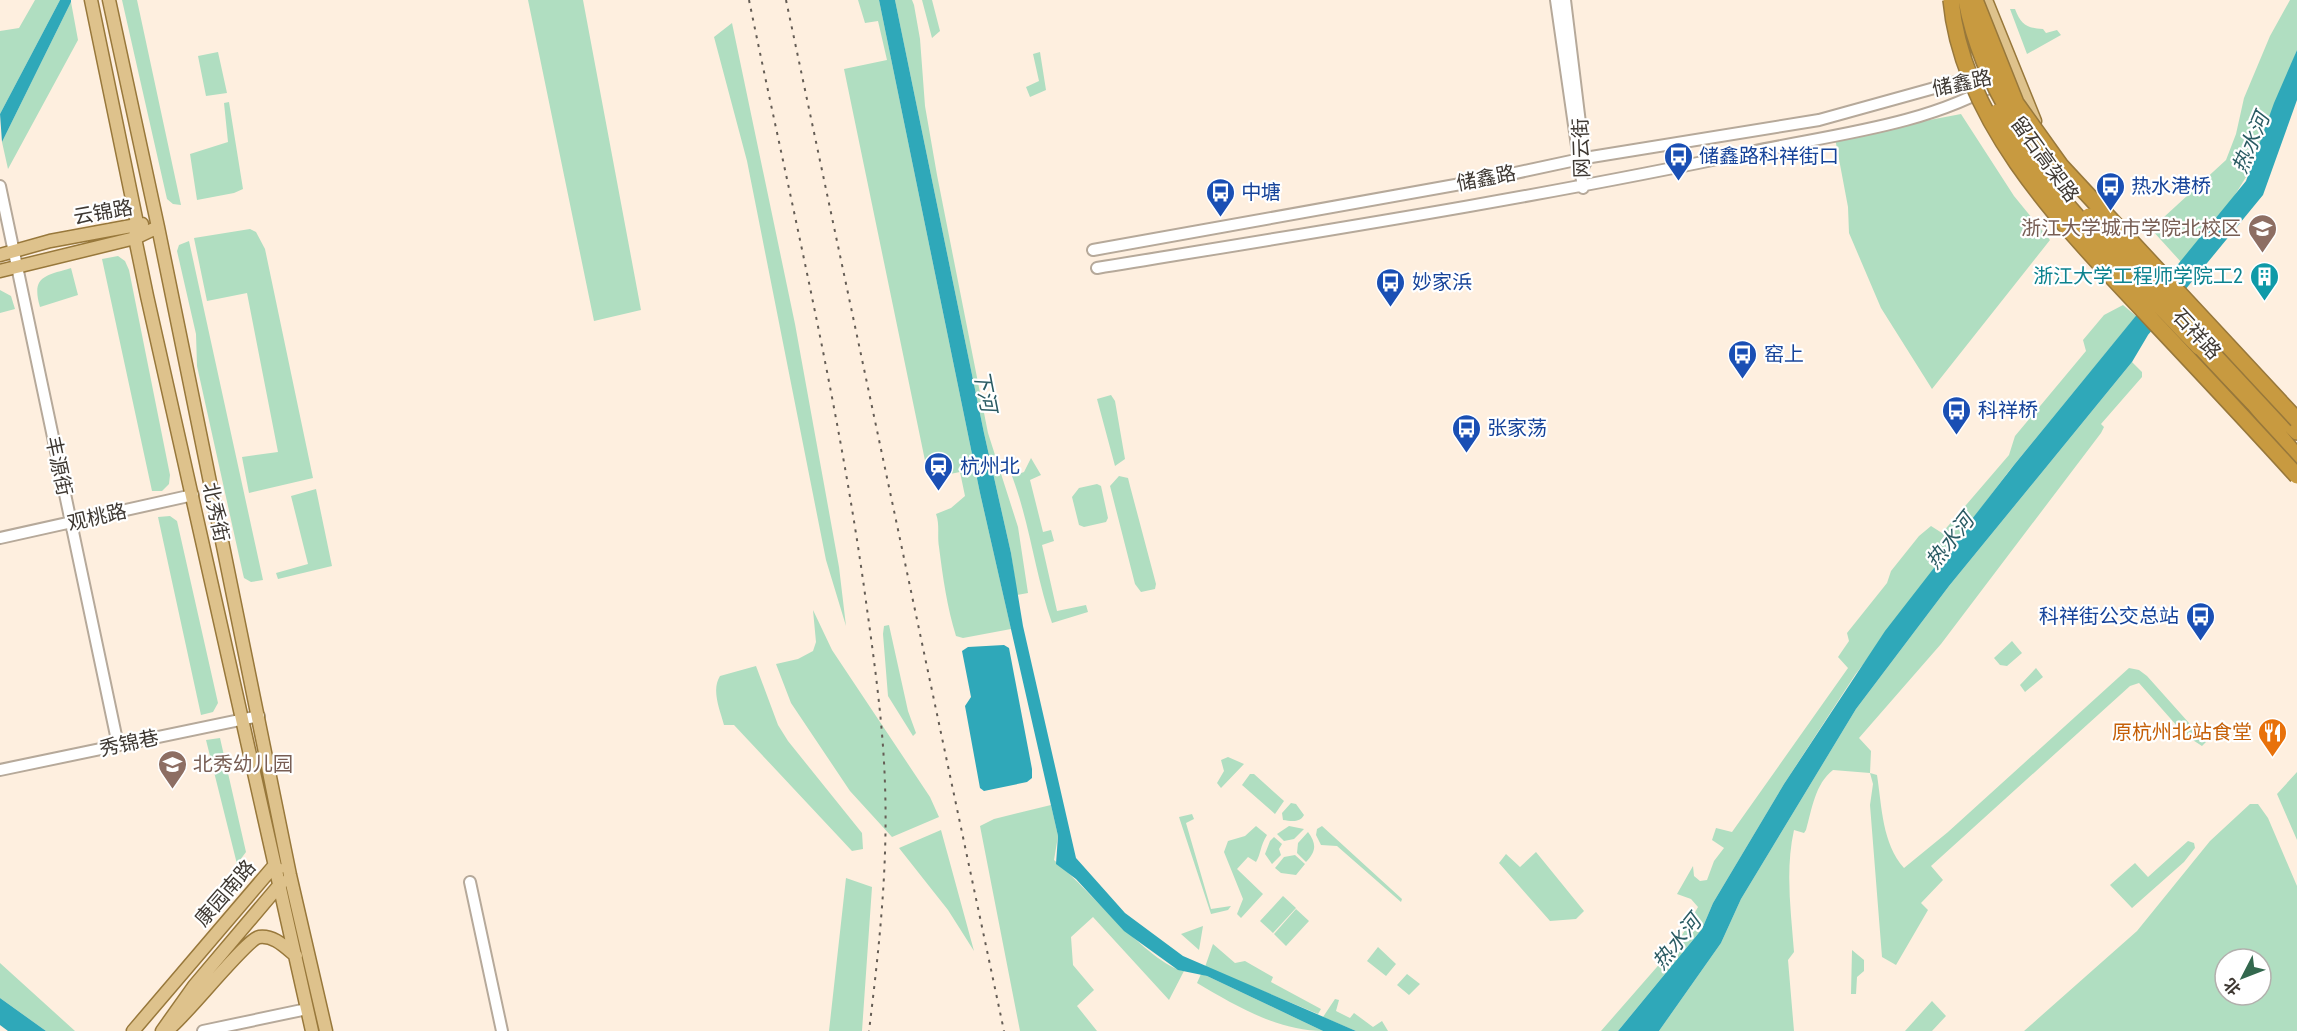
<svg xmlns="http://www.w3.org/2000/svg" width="2297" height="1031" font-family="'Roboto Condensed','Noto Sans SC',sans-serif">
<rect width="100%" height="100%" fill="#feefdf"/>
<path fill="#b0dec1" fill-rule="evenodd" d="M35,0H60L0,114V31L19,28Z
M122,0H137L181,205L173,204L167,199Z
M528,0H583L641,310L594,321Z
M858,0H879L980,493L1011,629L963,638L956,636C947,607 943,578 939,547C937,535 940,525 936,514L951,508L965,496L960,472L945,475L944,472L928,475L844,69L887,60L878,21L865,23Z
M895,0H912L914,5L920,39L925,106L937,175L988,433L1018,527L1028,593L1017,595L1011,553L984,433Z
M922,0H932L940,31L932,38Z
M2290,0H2297V50L2254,164L2230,203L2181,262L2151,229L2226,160L2236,134L2244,98L2270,36Z
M71,2L78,40L8,169L2,142Z
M2010,9H2015C2021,25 2027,28 2043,29L2046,33L2057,30L2061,35L2027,54Z
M732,23L795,324L839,567L846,626L826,560L747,161L714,37Z
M218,52L227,93L206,96L198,56Z
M1040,52L1046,90L1030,97L1026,87L1039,81L1033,54Z
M229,102L243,189L234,193L197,200L190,154L228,142L224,103Z
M1961,114L2014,196L2050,240L1932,389L1881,308L1849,233L1848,207L1835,138Z
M250,229L256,232L265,249L313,478L249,493L242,457L278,452L247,293L207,301L194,238Z
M189,241L263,580L251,582L244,578L243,574L197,366L196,334L177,251L179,245Z
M118,256L125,261L129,270L170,475L169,484L162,491H152L102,259Z
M71,268L78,295L40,307C31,276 45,276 71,268Z
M0,290L11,296L15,309L0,313Z
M2123,305L2136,316L2009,471L1855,675L1784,784L1713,903L1702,929L1618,1031H1601L1677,944L1698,907L1691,899L1677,894L1693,866L1694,876L1700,881L1707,880L1714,861L1724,848L1712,840L1716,828L1732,832L1848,668L1838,657L1849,641L1847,633L1887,583L1891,571L1919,536L1931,526L1942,533L2009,455L2015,436L2086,351L2083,340L2104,315Z
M2132,362L2142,372V377L2101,424L2104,427L2101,433L1941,644L1859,738L1871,751L1870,773L1877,775C1882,807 1882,843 1904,868L1948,832L2129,668L2139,670L2147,676L2206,742L2202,746L2185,735L2139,683L2130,686L1931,866L1943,880L1921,903L1928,910L1896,965L1882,957L1870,805L1873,784L1870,773L1833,770C1815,784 1812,809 1806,830L1804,833L1794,830C1785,870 1791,912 1794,952L1788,960L1794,1031H1659L1721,943L1741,899L1856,709L1949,586Z
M1111,395L1115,401L1125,459L1115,466L1097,399Z
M1031,458L1041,475L1030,480L1043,532L1051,530L1054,541L1042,545L1057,611L1086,605L1088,612L1052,623C1035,574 1030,524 1012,476L1024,472Z
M1119,476L1128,478L1130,486L1156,584L1155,589L1141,592L1135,584L1110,486Z
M1097,484L1101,486L1108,518L1106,522L1084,527L1079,525L1072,497L1079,488Z
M316,489L332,566L278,579L276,573L308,564L291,496Z
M170,516L177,521L218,703L213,712L201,715L158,517Z
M813,610L832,650L930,797L939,817L892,837L850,791L791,703L776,664L798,659L813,651L816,642Z
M889,625L908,711L916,733L913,736L888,696L883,634L884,626Z
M2012,641L2022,653L2007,666L2000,665L1994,658Z
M756,666L778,725L788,741L862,833L863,849L852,851L734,725H724C720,710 711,690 720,676Z
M2036,668L2043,677L2025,692L2020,685Z
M220,738L246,852L237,864L206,740Z
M1228,757L1244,764L1221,788L1217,783L1224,771L1221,760Z
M2297,772V840L2277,794Z
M1250,774H1254L1284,801L1275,814L1242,785Z
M1291,803L1296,804L1304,815C1300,823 1291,821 1283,820L1282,813Z
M2250,804H2258L2268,818L2297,886V1031H2024L2137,931L2210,841ZM2225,959H2261V995H2225Z
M1051,805L1058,836L1054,860C1084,884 1150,965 1184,971L1169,1000L1093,917L1071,937L1073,965L1094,990L1077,1006L1097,1031H1020L980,826L994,819Z
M1192,814L1194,819L1186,823L1211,909L1231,906L1228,910L1211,914L1179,817Z
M1256,826L1267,835C1260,846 1261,854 1256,862L1248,857L1237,869L1263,894L1241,918L1237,914L1243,899L1224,852L1228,841L1245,836Z
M1289,826L1304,829L1294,839L1284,841L1277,834Z
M1322,826L1402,899L1401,902L1337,846L1321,845L1316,835L1317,829Z
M941,830L974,951L948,910L899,848Z
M1308,832C1317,844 1316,852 1306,862L1297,853L1298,843Z
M1274,837L1282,844L1279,849L1281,855L1272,864L1265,854L1270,841Z
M2188,841L2194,843L2195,848L2184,862L2132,908L2110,885L2135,863L2148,877Z
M1536,852L1584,911L1576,919L1550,921L1499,863L1506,854L1520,867Z
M1295,855L1305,864L1296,875L1281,873L1275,868L1284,857Z
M846,878L872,887L862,1031H829Z
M1283,896L1296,908L1273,933L1260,921Z
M1296,909L1309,921L1286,946L1274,934Z
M1203,926L1199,950L1181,934Z
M1213,944L1235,963L1245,961L1273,977L1271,982L1321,1009L1318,1014L1205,967Z
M1378,947L1396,964L1386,976L1367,961Z
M1852,950L1864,960V971L1857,977L1856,994H1851Z
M0,963L75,1031H46L0,998Z
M1201,974L1207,976L1323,1031C1278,1031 1236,1006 1197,983Z
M1407,974L1420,984L1409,995L1397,985Z
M1335,999L1339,1000L1336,1011L1350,1018L1354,1013L1373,1027L1382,1021L1388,1031H1356L1323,1017Z
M1932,1001L1946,1016L1932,1031H1905Z"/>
<path fill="#2fa8b9" d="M60,0H71V2L2,142L0,114Z
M879,0H895L984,433L1011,553L1023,626L1076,858L1125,913L1183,956L1356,1031H1323L1207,976L1178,970L1124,931L1076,879L1056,864L1058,836L980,493Z
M2297,50V100L2263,195L2148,335L2132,362L1949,586L1856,709L1741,899L1721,943L1659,1031H1618L1702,929L1713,903L1784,784L1885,631L2014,465L2246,181L2274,103Z
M1004,645L1009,648L1032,769V778L1027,782L984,791L980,788L965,706L971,697L962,651L968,647Z
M0,998L46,1031H8L0,1025Z"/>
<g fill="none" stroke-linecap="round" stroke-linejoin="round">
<defs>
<path id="minor" d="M1556,0L1583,188
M1565,0L1585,164
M0,186L118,745
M1093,250L1483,180L1585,158L1819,120L1967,79L1996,75
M1097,268C1316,232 1534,198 1751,152C1831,135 1929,125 1999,82
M0,538L193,495
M0,770L259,716
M470,882L502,1031
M203,1031L307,1009"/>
<path id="major" d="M91,0L137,223L135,238L147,296L312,1031
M109,0L158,227L290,875L326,1031
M1986,0L2035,121
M0,255L50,241L142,224
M0,271L135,238L158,227
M171,1027C189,1012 246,940 259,937C274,935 285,947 296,956
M133,1031L273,867L278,869
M162,1031L194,986L282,882"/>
<path id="highway" d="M2207,339L2297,432
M2199,347L2255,405L2297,457"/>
</defs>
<use href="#minor" stroke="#b6a99a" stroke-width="14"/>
<use href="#major" stroke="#98783b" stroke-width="15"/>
<use href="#highway" stroke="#98783b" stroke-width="18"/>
<use href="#minor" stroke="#fff" stroke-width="10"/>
<use href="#major" stroke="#dec28c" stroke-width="12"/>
<use href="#highway" stroke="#c89a40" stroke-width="15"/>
<path stroke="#655d55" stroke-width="2" stroke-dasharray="3 6" stroke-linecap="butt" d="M749,0C789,195 836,389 864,587C873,653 883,719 885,785C888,868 879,949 869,1031
M786,0L1004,1031"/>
<defs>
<path id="highway-bridge" d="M1951,0C1963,128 2071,233 2154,322C2202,373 2250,424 2297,476
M1966,0C1974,43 1992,85 2015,122
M1975,0L2016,103L2061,166L2297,420
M1997,112C2054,199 2127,272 2199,347
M2089,216L2207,339"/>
</defs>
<use href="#highway-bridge" stroke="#98783b" stroke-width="18" stroke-linecap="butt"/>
<use href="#highway-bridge" stroke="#c89a40" stroke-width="15"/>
</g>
<defs>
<symbol id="bus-pin" viewBox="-11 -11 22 30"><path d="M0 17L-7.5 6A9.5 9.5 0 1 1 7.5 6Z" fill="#1a4fb4" stroke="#fff"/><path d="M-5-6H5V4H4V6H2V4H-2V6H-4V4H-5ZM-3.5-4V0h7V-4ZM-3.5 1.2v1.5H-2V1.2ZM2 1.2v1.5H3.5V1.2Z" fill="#fff"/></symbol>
<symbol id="university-pin" viewBox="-11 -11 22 30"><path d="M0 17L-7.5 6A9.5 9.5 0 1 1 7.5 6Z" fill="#8d6e63" stroke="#fff"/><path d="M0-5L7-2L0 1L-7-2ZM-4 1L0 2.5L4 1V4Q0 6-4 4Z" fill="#fff"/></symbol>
<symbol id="building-pin" viewBox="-11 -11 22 30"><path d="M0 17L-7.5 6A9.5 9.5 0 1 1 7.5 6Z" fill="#0f9aa8" stroke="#fff"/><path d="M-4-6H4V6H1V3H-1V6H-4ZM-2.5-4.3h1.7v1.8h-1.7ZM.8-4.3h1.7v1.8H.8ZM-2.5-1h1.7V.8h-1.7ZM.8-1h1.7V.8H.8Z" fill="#fff"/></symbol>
<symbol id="station-pin" viewBox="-11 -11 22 30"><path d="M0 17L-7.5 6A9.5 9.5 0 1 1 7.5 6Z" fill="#1a4fb4" stroke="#fff"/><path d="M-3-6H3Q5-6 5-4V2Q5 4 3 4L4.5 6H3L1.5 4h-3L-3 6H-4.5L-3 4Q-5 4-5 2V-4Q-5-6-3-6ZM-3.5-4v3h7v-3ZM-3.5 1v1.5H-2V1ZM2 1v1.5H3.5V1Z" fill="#fff"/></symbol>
<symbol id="restaurant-pin" viewBox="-11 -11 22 30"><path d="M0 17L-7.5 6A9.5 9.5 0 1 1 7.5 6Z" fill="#e8710a" stroke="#fff"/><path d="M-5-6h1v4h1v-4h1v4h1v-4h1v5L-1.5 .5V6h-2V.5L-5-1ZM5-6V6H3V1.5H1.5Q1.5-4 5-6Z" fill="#fff"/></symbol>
<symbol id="school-pin" viewBox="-11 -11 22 30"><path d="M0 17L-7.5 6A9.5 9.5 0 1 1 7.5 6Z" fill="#8d6e63" stroke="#fff"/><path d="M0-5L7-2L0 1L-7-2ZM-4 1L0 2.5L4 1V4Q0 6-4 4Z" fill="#fff"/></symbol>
</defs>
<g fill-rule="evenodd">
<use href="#bus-pin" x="1662" y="140" width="33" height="45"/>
<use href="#bus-pin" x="2094" y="170" width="33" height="45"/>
<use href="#bus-pin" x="1204" y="176" width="33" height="45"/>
<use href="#university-pin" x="2246" y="212" width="33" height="45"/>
<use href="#building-pin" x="2248" y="260" width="33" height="45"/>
<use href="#bus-pin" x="1374" y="266" width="33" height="45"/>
<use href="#bus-pin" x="1726" y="338" width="33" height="45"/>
<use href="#bus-pin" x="1940" y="394" width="33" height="45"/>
<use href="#bus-pin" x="1450" y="412" width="33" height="45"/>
<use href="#station-pin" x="922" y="450" width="33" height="45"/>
<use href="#bus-pin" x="2184" y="600" width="33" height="45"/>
<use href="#restaurant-pin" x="2256" y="716" width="33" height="45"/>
<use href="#school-pin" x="156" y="748" width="33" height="45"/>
</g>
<g text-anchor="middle" stroke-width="4.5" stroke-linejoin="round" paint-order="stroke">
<g font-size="20" fill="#3f3933" stroke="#fff">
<text transform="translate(1962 83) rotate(-12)" y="7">储鑫路</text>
<text transform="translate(1581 148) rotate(-92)" y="7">网云街</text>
<text transform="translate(2045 159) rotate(54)" y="7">留石高架路</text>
<text transform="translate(1486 178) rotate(-11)" y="7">储鑫路</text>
<text transform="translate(103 212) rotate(-10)" y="7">云锦路</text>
<text transform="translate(2197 334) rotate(47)" y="7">石祥路</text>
<text transform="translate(59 466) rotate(78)" y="7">丰源街</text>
<text transform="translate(216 512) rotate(78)" y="7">北秀街</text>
<text transform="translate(97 517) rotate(-13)" y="7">观桃路</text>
<text transform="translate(129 743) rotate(-12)" y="7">秀锦巷</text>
<text transform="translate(225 893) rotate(-49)" y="7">康园南路</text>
</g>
<g font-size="20" fill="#164399" stroke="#fff" text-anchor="start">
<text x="1699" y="163">储鑫路科祥街口</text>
<text x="2131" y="193">热水港桥</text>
<text x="1241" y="199">中塘</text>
<text x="1412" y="289">妙家浜</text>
<text x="1764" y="361">窑上</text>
<text x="1978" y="417">科祥桥</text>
<text x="1487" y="435">张家荡</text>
<text x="960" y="473">杭州北</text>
<text x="2179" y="623" text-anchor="end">科祥街公交总站</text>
</g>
<g font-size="20" fill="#785e54" stroke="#fff" text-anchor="end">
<text x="2241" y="235">浙江大学城市学院北校区</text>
<text x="193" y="771" text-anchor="start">北秀幼儿园</text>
</g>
<g font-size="20" fill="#0d838f" stroke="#fff" text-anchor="end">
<text x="2243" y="283">浙江大学工程师学院工2</text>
</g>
<g font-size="20" fill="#c56008" stroke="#fff" text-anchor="end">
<text x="2252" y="739">原杭州北站食堂</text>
</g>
<g font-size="21" font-style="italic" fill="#2a5b63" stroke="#fff">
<text transform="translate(2251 143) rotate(-67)" y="7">热水河</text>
<text transform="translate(985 391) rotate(79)" y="7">下河</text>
<text transform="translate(1950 541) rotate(-52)" y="7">热水河</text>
<text transform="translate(1677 942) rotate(-51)" y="7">热水河</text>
</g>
</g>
<g transform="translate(2243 977) rotate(228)"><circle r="28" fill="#ffffff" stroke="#b2b0ad" stroke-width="1.5"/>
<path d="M0-4.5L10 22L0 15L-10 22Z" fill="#33684e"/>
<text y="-9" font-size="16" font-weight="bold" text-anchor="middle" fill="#3f3933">北</text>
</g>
</svg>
